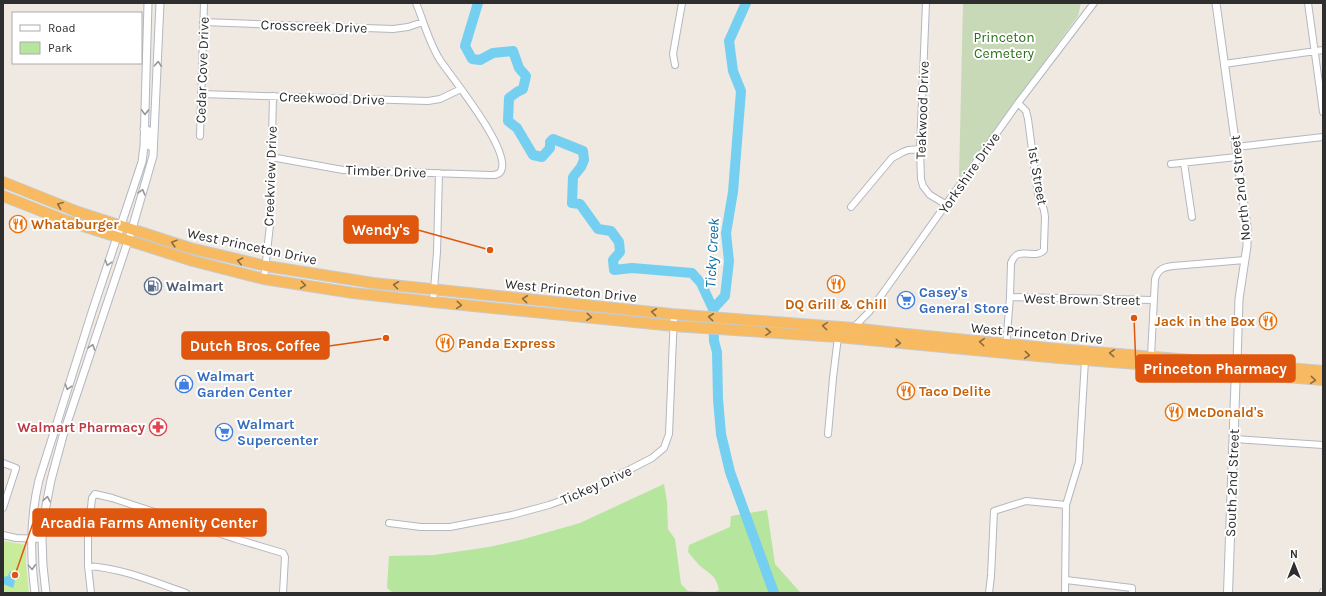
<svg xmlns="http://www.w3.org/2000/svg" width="1326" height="596" font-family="Karla,sans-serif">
<rect width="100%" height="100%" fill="#efe9e1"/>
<path fill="#b6e59e" d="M664,484L667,502L668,529L675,539L681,584L688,591L713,593L719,590C716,574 709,574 699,565C695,561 692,556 688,552L689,545L730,527L731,516L767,510L775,564L799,591L803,593H436L392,592L387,588L389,556L434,555L489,547L524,539L580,523Z"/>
<path fill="#c8d9b8" d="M963,3H1081L1078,16L959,178Z"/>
<path fill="#c9ec9a" d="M3,541L26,545V564L29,593H3Z"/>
<path fill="#75cff0" d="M10,571C16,575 16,581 13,588L3,584V577L8,576Z"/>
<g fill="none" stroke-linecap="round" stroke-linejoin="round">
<path stroke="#75cff0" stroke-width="10" d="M478,3L465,46L472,59L480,60L493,53L513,51L519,68L526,76L523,89L517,92L509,98L508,121L517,128L533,155L542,157L550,148V142L553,139L583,151L584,160L581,167L573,177L572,203L580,204L598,229L611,231L619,242L620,252L613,260L614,270L632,268L692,273L701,283L713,309L714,341L717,352L718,399L721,434L730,472L774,593
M713,309L725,296L729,261L726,233L733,192L741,91L733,71L729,41L746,3"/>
<defs>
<path id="minor" d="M926,3L920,149L921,179L923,186L930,195L947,205
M1308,3L1323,112
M203,22L393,29L408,27L423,22
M1224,64L1323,50
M675,65L673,54L682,3
M201,94L428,101L440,99L461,89
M200,136L204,3
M1236,147L1323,137
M271,157L343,170L490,175C494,175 499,175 501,171C512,151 452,78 440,60C429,43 424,22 416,3
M1184,163L1192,217
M1171,164L1237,157
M851,207L892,158L903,152L908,150L920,149
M264,279L270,225L273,96
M1010,297L1154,300
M433,302L437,252L439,173
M852,329L869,312L878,300L1018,103L1094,3
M1006,346L1010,297L1011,263C1018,244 1035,261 1044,250V246L1045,217L1044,210L1038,195L1028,119L1026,111L1018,103
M1151,356L1155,279C1158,269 1164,267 1173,266L1245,260
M828,434L833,378L838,337L841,336
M1234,439L1323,445
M3,463L16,468L3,508
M389,523L421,527H450L512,515L549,505L590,490L652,458L664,448L669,434L674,314
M3,535L16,538L42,539
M88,566C121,568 154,582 186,593
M1066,580L1132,588V593
M91,593L88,566V536L92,498L95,494L112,498L236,539L283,553L285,557L283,593
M989,593L991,576L994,511L1026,501L1066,505
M1065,593L1066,505L1079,462L1085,360
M1323,593V592"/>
<path id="tertiary" d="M1216,3L1247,227V246L1239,299L1237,363
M144,129L149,131L150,146
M35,593C30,555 30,517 39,480L92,312L142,162L144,146L148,3
M46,593L43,566L42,539L46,506L51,480L64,432L132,229L153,156L160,3"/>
<path id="secondary" d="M1228,593L1236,368"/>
<path id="trunk" d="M3,182L78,212L190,248L266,266L373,283L671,314L853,328L896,333L1058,349L1323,371
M3,196L64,220L193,261L264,279L353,293L433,302L674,326L838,337L1059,358L1204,369L1236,373L1323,380"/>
</defs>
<use href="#minor" stroke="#b4b7c1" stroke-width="8"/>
<use href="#tertiary" stroke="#b4b7c1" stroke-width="9"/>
<use href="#secondary" stroke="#b4b7c1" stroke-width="10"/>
<use href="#trunk" stroke="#c9c9c9" stroke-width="12"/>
<use href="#minor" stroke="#fff" stroke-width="6"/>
<use href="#tertiary" stroke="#fff" stroke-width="7"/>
<use href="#secondary" stroke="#fff" stroke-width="8"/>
<use href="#trunk" stroke="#f8ba60" stroke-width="10"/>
</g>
<defs><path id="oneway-chevron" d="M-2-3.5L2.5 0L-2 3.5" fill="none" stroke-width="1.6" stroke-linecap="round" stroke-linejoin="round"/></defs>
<g stroke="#969696">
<use href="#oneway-chevron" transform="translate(158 64) rotate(-87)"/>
<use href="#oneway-chevron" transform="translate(145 112) rotate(92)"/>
<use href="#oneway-chevron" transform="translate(142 192) rotate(-74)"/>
<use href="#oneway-chevron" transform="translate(108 263) rotate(108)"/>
<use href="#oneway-chevron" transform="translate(92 347) rotate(-72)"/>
<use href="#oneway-chevron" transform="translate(68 387) rotate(107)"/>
<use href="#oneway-chevron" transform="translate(47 499) rotate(-80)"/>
<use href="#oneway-chevron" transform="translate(32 567) rotate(86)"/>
</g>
<g stroke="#896d44">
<use href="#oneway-chevron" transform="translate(60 205) rotate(-158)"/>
<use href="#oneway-chevron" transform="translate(174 243) rotate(-163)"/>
<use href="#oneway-chevron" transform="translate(240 261) rotate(-167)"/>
<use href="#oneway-chevron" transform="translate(303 285) rotate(8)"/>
<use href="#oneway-chevron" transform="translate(396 285) rotate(-173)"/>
<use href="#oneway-chevron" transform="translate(525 299) rotate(-174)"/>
<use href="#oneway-chevron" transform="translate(459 305) rotate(5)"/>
<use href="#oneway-chevron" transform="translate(654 312) rotate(-174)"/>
<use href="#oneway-chevron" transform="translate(589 317) rotate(5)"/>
<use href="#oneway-chevron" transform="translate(711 317) rotate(-174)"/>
<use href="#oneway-chevron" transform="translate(825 326) rotate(-175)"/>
<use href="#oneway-chevron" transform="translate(768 332) rotate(3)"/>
<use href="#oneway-chevron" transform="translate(982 342) rotate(-175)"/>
<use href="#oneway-chevron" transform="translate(898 343) rotate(5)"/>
<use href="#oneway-chevron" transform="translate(1112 353) rotate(-176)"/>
<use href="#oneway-chevron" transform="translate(1027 355) rotate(5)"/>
<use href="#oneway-chevron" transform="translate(1313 380) rotate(5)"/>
</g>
<defs>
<symbol id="restaurant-ring" viewBox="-11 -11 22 22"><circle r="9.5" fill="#fff" stroke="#e8710a" stroke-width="1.5"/><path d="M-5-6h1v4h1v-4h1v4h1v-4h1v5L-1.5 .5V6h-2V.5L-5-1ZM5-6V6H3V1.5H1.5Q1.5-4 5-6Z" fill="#e8710a"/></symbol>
<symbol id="fuel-ring" viewBox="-11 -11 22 22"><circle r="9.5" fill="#fff" stroke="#5c6f8a" stroke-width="1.5"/><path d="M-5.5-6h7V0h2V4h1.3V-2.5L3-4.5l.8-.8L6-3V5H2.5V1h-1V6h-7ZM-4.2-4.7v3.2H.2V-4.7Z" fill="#5c6f8a"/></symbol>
<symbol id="supermarket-ring" viewBox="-11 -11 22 22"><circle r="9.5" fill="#fff" stroke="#3f7fe0" stroke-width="1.5"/><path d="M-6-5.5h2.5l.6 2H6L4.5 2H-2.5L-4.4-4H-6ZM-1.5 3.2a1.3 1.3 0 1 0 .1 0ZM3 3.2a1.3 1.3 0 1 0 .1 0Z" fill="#3f7fe0"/></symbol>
<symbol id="shop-ring" viewBox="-11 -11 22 22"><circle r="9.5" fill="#fff" stroke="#3f7fe0" stroke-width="1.5"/><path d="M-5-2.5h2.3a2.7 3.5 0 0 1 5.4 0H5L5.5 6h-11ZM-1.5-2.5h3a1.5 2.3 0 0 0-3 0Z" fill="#3f7fe0"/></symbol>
<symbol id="pharmacy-ring" viewBox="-11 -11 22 22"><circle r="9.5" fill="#fff" stroke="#e0444e" stroke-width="1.5"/><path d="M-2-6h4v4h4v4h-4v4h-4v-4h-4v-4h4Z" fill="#e0444e"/></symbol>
</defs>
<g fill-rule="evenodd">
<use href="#restaurant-ring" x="8" y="214" width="20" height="20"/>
<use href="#restaurant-ring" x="826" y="274" width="20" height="20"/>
<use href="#fuel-ring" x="143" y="276" width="20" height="20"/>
<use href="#supermarket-ring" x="896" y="290" width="20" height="20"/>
<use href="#restaurant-ring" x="1258" y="311" width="20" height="20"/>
<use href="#restaurant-ring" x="435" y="333" width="20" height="20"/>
<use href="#shop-ring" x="174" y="374" width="20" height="20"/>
<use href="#restaurant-ring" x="896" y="381" width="20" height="20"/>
<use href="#restaurant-ring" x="1164" y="402" width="20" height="20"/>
<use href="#pharmacy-ring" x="148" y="417" width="20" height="20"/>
<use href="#supermarket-ring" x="214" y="422" width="20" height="20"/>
</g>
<g text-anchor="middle" stroke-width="4" stroke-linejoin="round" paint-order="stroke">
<g font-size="14" fill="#2e2e2e" stroke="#fff">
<text transform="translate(314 26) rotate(2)" y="5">Crosscreek Drive</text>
<text transform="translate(202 70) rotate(-88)" y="5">Cedar Cove Drive</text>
<text transform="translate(332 98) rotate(2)" y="5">Creekwood Drive</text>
<text transform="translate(922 110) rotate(-88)" y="5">Teakwood Drive</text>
<text transform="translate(386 171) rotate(2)" y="5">Timber Drive</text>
<text transform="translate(969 173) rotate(-55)" y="5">Yorkshire Drive</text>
<text transform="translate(270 176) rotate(-88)" y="5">Creekview Drive</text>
<text transform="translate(1038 176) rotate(80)" y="5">1st Street</text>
<text transform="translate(1240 188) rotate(-96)" y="5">North 2nd Street</text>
<text transform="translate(252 246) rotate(12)" y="5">West Princeton Drive</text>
<text transform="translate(571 290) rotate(6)" y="5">West Princeton Drive</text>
<text transform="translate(1082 299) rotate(1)" y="5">West Brown Street</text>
<text transform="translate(1037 333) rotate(5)" y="5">West Princeton Drive</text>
<text transform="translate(1232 483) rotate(-88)" y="5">South 2nd Street</text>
<text transform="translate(596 485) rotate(-24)" y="5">Tickey Drive</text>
</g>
<g font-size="14" fill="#2c6e1b" stroke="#fff">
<text x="1004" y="42">Princeton<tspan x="1004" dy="16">Cemetery</tspan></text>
</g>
<g font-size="14" font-weight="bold" fill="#c56008" stroke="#fff" text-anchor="start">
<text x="31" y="229">Whataburger</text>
<text x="836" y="309" text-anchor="middle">DQ Grill &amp; Chill</text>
<text x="1255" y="326" text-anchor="end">Jack in the Box</text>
<text x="458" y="348">Panda Express</text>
<text x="919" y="396">Taco Delite</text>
<text x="1187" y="417">McDonald's</text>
</g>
<g font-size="14" font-weight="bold" fill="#4e5e75" stroke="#fff" text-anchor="start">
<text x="166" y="291">Walmart</text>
</g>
<g font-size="14" font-weight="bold" fill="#366cbe" stroke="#fff" text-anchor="start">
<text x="919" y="297">Casey's<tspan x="919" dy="16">General Store</tspan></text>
<text x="197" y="381">Walmart<tspan x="197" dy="16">Garden Center</tspan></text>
<text x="237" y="429">Walmart<tspan x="237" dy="16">Supercenter</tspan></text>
</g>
<g font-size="14" font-weight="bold" fill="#be3a42" stroke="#fff" text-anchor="end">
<text x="145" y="432">Walmart Pharmacy</text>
</g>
<g font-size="15" font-style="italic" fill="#0d6fa3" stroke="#fff">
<text transform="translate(712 253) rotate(-87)" y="5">Ticky Creek</text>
</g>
</g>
<path fill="none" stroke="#df570e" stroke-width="1.5" d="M490 250L418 230M386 338L329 346M1134 318L1136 368M15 575L33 523"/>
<g fill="#df570e" stroke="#fff" stroke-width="1.5">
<circle cx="490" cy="250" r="4"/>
<circle cx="386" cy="338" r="4"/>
<circle cx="1134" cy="318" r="4"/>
<circle cx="15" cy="575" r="4"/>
</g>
<g fill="#df570e" stroke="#df570e" stroke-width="1.5">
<rect x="344" y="216" width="74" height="27" rx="4"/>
<rect x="182" y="332" width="147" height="27" rx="4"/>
<rect x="1136" y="355" width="159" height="27" rx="4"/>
<rect x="33" y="509" width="233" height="27" rx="4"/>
</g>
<g font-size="15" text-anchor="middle" font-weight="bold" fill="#fff">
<text x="381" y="235">Wendy's</text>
<text x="255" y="351">Dutch Bros. Coffee</text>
<text x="1215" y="374">Princeton Pharmacy</text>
<text x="149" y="528">Arcadia Farms Amenity Center</text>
</g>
<rect width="1326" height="596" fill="none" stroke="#2e2e2e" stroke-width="8"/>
<rect x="12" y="12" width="130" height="52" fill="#ffffff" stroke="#ababab"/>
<rect x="20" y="25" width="20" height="6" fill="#ffffff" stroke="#ababab"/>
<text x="48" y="32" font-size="12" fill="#2e2e2e">Road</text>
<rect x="20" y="42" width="20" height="12" fill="#b6e59e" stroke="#ababab"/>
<text x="48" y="52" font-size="12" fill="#2e2e2e">Park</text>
<g transform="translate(1294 564)" stroke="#ffffff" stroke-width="3" paint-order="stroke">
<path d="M0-3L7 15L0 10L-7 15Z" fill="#2e2e2e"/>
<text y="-6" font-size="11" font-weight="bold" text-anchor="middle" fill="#2e2e2e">N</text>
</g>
</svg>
